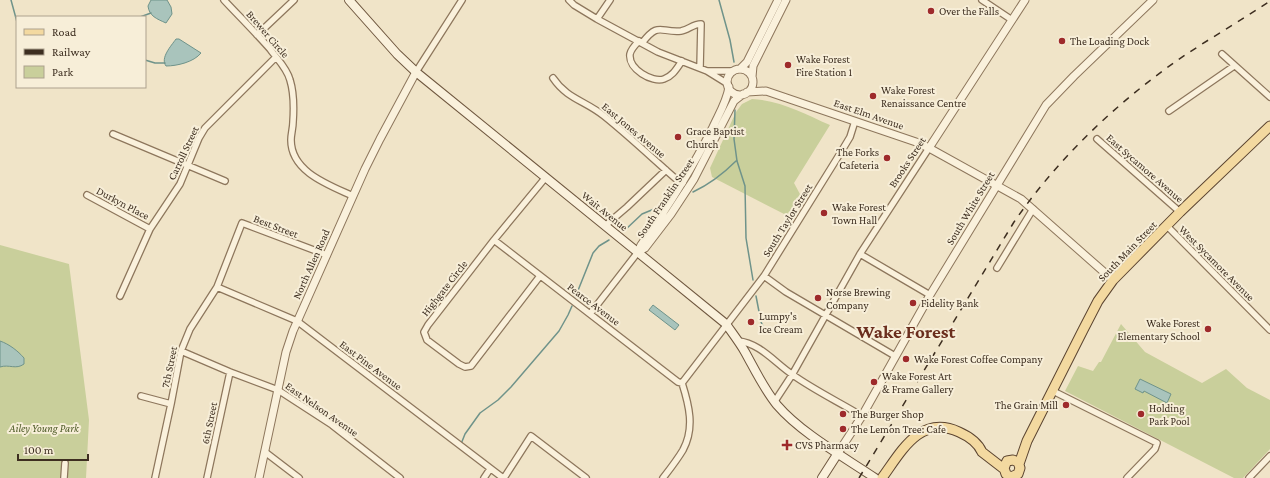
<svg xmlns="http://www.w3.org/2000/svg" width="1270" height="478" font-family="'Crimson Pro',serif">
<rect width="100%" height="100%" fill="#f0e4c8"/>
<path fill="#c9cf9b" d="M752,99C780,100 805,114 830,125L794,183L801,196L788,216L712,177L710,168L736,112L742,104Z
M0,245L69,264L89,420L86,478H0Z
M1121,324L1145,352L1202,383L1226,369L1247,388L1270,400V449L1243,478H1234L1065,391L1078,366L1093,371L1099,362H1101Z"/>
<path fill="#a9c4bc" stroke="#6f938a" d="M151,0H167L171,7L172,14L166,23C157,19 149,16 148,6Z
M176,39H179L201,53C194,62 177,66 166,66C160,58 171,46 176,39Z
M653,305L679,325L675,330L649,310Z
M0,341C9,344 18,351 24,358V364C16,370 9,364 0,367Z
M1140,379L1171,394L1167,403L1144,391L1143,393L1135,389Z"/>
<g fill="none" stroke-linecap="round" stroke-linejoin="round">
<path stroke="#6f938a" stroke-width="1.5" d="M11,0L17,22
M719,0L730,40L734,62
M140,17L151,13
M145,60L155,63H165
M735,110L734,139L737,161L745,186L746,238L753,280
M693,192C710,184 723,174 736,161H737
M625,230L642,214L659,207
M756,296L761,322L763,326
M575,298L593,253L599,246L609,240
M461,444L465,434L480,413L498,400L511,387L559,331L568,315L572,306"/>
<defs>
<path id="minor" d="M224,0C239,16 255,32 270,49C277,59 287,68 290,80C294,93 294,108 293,122C293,128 291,134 291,140C291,172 329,185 353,196
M569,0L574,5L597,19L658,52L707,71L728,84
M982,0L1012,20
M597,19L610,0
M257,35L294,0
M639,41C635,45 631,49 630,54C628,69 652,83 664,79C673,76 677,68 682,61
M642,43C659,21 660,33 681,31C688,30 693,24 701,24L700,68
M1222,54L1270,97
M708,71H733
M416,72L462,0
M553,78C567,99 586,101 604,116C629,136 652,158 676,179L683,183
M1169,111L1234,66
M113,134L225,181
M1097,139L1180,212
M87,195L150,229
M606,225L627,207L666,170
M1167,226L1270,330
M494,240L678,382L682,383
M860,254L930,295
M997,268L1033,209
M540,276L471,366L465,367L459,364L427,340L424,332L428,325L494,240L546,177
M764,276L786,292L895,356
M217,287L297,321L503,478
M120,296L150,229L180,184L199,138L205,128L276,57
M590,314L638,252
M738,341C760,343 775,363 793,375C814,390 839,402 862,416
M181,351L230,372L278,390L332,425L400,478
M682,383L764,276L841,152L850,137L855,121
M1053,391L1157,443L1155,449L1127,478
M141,396L171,404
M775,401L792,375L860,254L929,148
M265,452L299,478
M64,478L65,463
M155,478L171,404L181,351L190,329L217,287L242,223L327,255
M207,478L230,372
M484,478L490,469
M504,478L531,436L586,478
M663,478C670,469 677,460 683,450C695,428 689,405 682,383
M1249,478L1270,456"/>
<path id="tertiary" d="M740,69L747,62L778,0
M727 82a13 13 0 1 1 26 0a13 13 0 1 1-26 0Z
M752,77L753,66L786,0
M747,92L766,91L916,142L929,148L1021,199L1113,280
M929,148L1025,0
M638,252L645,248L671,214L694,179L734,101L743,94
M638,252L641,245C668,207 692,169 713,127C719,114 727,101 729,87
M838,453L862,416L930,295L1046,105L1074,76L1153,0
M259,478L286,352L293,331L365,169L380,139L416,72"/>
<path id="secondary" d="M349,0L397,54L416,72L726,324C733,334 740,343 745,352C755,370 764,389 777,405C801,433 844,457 875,478
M822,478L838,453"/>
<path id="primary" d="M1019,464L1027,441L1083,330L1098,301L1113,280L1180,212L1270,126
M1011,477L1018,474L1020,468L1018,462L1013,460L1007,461L1004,468L1006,474L1012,478
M882,478C901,452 920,414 959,432C968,436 978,443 982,452L1004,469"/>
</defs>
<use href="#minor" stroke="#8d765c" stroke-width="8"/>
<use href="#tertiary" stroke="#8d765c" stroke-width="9"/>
<use href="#secondary" stroke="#6f573f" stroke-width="10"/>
<use href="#primary" stroke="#5b4430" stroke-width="11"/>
<use href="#minor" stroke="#faf1dc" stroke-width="5.5"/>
<use href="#tertiary" stroke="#faf1dc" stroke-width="7"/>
<use href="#secondary" stroke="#faf1dc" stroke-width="8"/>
<use href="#primary" stroke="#f3d9a0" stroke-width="9"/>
<path stroke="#3d2e20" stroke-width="1.5" stroke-dasharray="7 7" stroke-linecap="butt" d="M859,478L1014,222C1057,160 1113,106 1175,62C1205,41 1239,22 1270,1"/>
</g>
<g fill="#9e2a2b" stroke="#f7eed8" stroke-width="1.5">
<circle cx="931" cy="11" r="4"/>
<circle cx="1062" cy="41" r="4"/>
<circle cx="788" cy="65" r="4"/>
<circle cx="873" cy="96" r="4"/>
<circle cx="678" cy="137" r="4"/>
<circle cx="887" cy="158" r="4"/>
<circle cx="824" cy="213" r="4"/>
<circle cx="818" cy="298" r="4"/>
<circle cx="913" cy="303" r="4"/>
<circle cx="751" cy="322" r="4"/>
<circle cx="1208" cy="329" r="4"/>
<circle cx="906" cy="359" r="4"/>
<circle cx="874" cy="382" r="4"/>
<circle cx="1066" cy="405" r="4"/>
<circle cx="843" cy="414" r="4"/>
<circle cx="1141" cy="414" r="4"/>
<circle cx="843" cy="429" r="4"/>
<path d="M785 439h4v4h4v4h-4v4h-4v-4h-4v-4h4z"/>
</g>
<g text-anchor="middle" stroke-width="4" stroke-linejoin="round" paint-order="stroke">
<g font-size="11" fill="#3d2e20" stroke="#f7eed8" text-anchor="start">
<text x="939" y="15">Over the Falls</text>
<text x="1070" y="45">The Loading Dock</text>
<text x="796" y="63">Wake Forest<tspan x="796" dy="13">Fire Station 1</tspan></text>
<text x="881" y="94">Wake Forest<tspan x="881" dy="13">Renaissance Centre</tspan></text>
<text x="686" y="135">Grace Baptist<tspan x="686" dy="13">Church</tspan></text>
<text x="879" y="156" text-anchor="end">The Forks<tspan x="879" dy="13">Cafeteria</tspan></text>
<text x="832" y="211">Wake Forest<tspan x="832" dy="13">Town Hall</tspan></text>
<text x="826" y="296">Norse Brewing<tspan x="826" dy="13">Company</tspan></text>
<text x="921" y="307">Fidelity Bank</text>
<text x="759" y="320">Lumpy's<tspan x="759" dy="13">Ice Cream</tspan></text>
<text x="1200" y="327" text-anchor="end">Wake Forest<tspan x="1200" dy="13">Elementary School</tspan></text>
<text x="914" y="363">Wake Forest Coffee Company</text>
<text x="882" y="380">Wake Forest Art<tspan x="882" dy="13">&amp; Frame Gallery</tspan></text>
<text x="1058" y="409" text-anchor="end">The Grain Mill</text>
<text x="1149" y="412">Holding<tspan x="1149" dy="13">Park Pool</tspan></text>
<text x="851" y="418">The Burger Shop</text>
<text x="851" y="433">The Lemon Tree: Cafe</text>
<text x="795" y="449">CVS Pharmacy</text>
</g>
<g font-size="11" fill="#3d2e20" stroke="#f7eed8">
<text transform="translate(268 34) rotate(49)" y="4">Brewer Circle</text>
<text transform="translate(869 114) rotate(19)" y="4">East Elm Avenue</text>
<text transform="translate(634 130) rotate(40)" y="4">East Jones Avenue</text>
<text transform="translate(183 153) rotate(-65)" y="4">Carroll Street</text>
<text transform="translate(907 162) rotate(-57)" y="4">Brooks Street</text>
<text transform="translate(1145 168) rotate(41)" y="4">East Sycamore Avenue</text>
<text transform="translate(665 198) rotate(-56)" y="4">South Franklin Street</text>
<text transform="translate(123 203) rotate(28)" y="4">Durkyn Place</text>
<text transform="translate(970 208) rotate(-59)" y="4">South White Street</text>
<text transform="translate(605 211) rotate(39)" y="4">Wait Avenue</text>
<text transform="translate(787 220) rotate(-58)" y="4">South Taylor Street</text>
<text transform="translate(276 226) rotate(21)" y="4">Best Street</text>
<text transform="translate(1127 251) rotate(-46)" y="4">South Main Street</text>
<text transform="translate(1217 263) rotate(45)" y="4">West Sycamore Avenue</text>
<text transform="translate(311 264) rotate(-66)" y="4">North Allen Road</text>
<text transform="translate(444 288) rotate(-52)" y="4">Highgate Circle</text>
<text transform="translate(594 304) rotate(37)" y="4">Pearce Avenue</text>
<text transform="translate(371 365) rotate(37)" y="4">East Pine Avenue</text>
<text transform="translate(169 367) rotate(-78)" y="4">7th Street</text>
<text transform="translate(322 409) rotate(35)" y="4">East Nelson Avenue</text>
<text transform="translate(209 423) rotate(-78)" y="4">6th Street</text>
</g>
<g font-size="11" font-style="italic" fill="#4d5a26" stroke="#f7eed8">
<text x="44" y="432">Ailey Young Park</text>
</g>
<g font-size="19" font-weight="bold" fill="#6b2e1e" stroke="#f7eed8">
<text x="906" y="338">Wake Forest</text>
</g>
</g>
<rect x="16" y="16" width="130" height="72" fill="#f7eed8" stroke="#ada18e"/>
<rect x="24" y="29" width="20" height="6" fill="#f3d9a0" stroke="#ada18e"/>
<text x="52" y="36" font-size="12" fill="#3d2e20">Road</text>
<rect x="24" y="49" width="20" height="6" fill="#3d2e20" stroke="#ada18e"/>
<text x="52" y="56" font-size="12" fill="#3d2e20">Railway</text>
<rect x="24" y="66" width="20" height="12" fill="#c9cf9b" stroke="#ada18e"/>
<text x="52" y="76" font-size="12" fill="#3d2e20">Park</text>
<path d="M18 454v6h70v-6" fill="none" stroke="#3d2e20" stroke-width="2"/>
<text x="24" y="454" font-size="12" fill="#3d2e20" stroke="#f7eed8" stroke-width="3" paint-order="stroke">100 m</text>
</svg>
